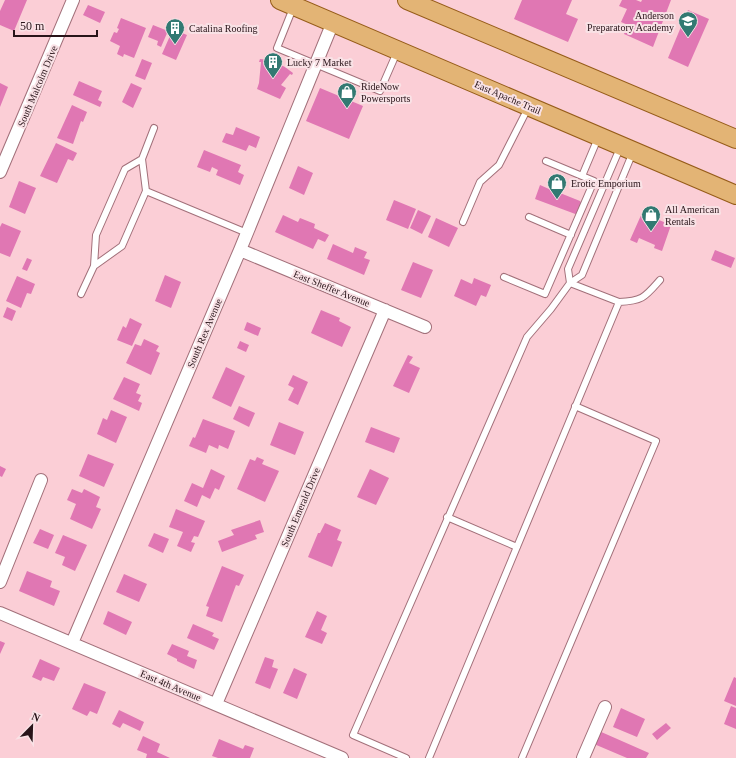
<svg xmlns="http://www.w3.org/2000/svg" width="736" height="758" font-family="Georgia,serif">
<rect width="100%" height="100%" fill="#fbced6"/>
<path fill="#e077b3" d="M5,0H27L14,31L0,25V11Z
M522,0H572L566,14L578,19L568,42L514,19Z
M622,0H636L641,2L642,0H671L653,47L624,34L628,25L621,22L627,9L619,6Z
M88,5L105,12L100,23L83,15Z
M688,10L709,19L688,67L668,58Z
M121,18L146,28L134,58L124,54L123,57L117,54L120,46L110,41L114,32L117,33L119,29L117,28Z
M153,25L168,31L161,47L157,45L158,41L148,37Z
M173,29L187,35L176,60L162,54Z
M142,59L152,63L145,80L135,76Z
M260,59L270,60L285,67L293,73L292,75L290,74L281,85L286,88L280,99L257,89L259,83L261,62H259Z
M79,81L102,91L98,100L102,102L100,107L73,95Z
M0,83L8,87L0,107Z
M131,83L142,88L133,108L122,102Z
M320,88L363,106L349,139L306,121Z
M72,105L87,112L83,122L81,121L73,144L57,138Z
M236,127L260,137L256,148L249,145L246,151L222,142L226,133L233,135Z
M56,143L77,153L73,161L68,159L57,183L40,176Z
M204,150L241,165L238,172L244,175L240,185L216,175L218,170L212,167L210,172L197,167Z
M298,166L313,173L304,195L289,188Z
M19,181L36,188L25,214L9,207Z
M540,185L549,189L550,186L556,189L555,191L580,201L582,204L578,215L535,199Z
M394,200L416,209L408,229L386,220Z
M418,210L431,216L422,234L410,228Z
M642,213L671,225L662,251L654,248L655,245L639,238L637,243L630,240Z
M283,215L298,222L300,218L315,224L314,228L329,235L325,242L318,239L313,249L275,232Z
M436,218L458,228L449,247L428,237Z
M2,223L21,231L10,257L0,253V227Z
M333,244L353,253L355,247L367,252L364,258L370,260L364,275L327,259Z
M715,250L735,258L731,268L711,260Z
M27,258L32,260L27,271L22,269Z
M413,262L433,270L421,298L401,290Z
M165,275L181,282L171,308L155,301Z
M17,276L35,284L31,294L27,293L21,308L6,301Z
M474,278L491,285L486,297L481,295L476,306L454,296L461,279L472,284Z
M7,307L16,311L12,321L3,317Z
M321,310L340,318L339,321L351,327L342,347L311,333Z
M130,318L142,324L132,346L117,340L123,326L126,328Z
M247,322L261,328L258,336L244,330Z
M144,339L159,346L156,351L160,353L151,375L126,363L135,344L141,346Z
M240,341L249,345L246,352L237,348Z
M408,355L413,357L409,363L420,368L409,393L393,386Z
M226,367L245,376L231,407L212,398Z
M293,375L308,382L298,405L288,400L294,388L288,385Z
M124,377L140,384L136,393L141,395L138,401L142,403L139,411L113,399Z
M239,406L255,413L249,427L233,419Z
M111,410L127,417L116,443L97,434L103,418L107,420Z
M203,419L235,431L228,449L219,445L218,449L209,445L206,453L189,446L193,437L195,438Z
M279,422L304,432L295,455L270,445Z
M371,427L400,438L394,453L365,442Z
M88,454L114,464L104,487L79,476Z
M257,457L264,460L262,464L279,471L265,502L237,489L250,459L255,461Z
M0,466L6,469L2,477L0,476Z
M211,469L225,476L219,490L215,488L210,499L202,495L197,507L184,501L192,483L203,488Z
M370,469L389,478L376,505L357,497Z
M72,489L82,493L84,489L100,497L96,507L101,509L92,529L70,519L76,504L67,500Z
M176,509L205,521L198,537L194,536L191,542L195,543L191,552L177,546L183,532L169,527Z
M260,520L264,532L255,535L257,539L222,552L218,541L234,535L231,530Z
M325,523L341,530L337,540L342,542L332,567L308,557L318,533H320Z
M40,529L54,535L48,549L33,543Z
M154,533L169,539L163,553L148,546Z
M63,535L87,545L75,571L62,565L65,557L55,553Z
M222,566L244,575L239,586L236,585L222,622L206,616L209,607L206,606Z
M27,571L52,581L50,587L60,591L54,606L19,591Z
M124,574L147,584L139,602L116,592Z
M108,611L132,622L126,635L103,624Z
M317,611L327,616L321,630L327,633L322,644L305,637Z
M193,624L214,633L212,636L219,639L214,650L187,638Z
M0,641L5,643L0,654Z
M172,644L189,651L187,656L197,660L194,669L177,661V659L167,654Z
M265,657L274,660L272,667L278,669L270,689L255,683Z
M40,659L60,668L54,681L43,677L41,681L32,677Z
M294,668L307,674L297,699L283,693Z
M734,677L736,678V706L724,701Z
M84,683L106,692L97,714L90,711L87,716L72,709Z
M731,706L736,708V729L724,724Z
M621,708L645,719L637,737L613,727Z
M119,710L144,722L140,731L123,723L120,728L112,724Z
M666,723L671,728L657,740L652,734Z
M599,731L649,753L646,758H627L594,744Z
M143,736L160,744L157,752L170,758H146L147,754L137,750Z
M219,739L243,749L245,745L254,748L250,758H218L212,756Z"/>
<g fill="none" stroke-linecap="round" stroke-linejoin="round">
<defs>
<path id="lane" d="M293,8L277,48L380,91L397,52
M582,176L598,138
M146,191L247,233
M529,217L571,235
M463,222L480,182L499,165L528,108
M94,266L96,235L125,169L142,159
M504,277L545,294L594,181L546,161
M570,283L568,269L620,148
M81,294L94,266L122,246L146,191L142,159L154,128
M619,302C643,301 645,297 660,280
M447,517L517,547
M406,758L353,735L527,337L551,309L570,283L582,275L633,152
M429,758L619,302L570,283
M522,758L656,441L575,406"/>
<path id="street" d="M0,172L73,0
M240,250L425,327
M0,582L41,480
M0,613L342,758
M72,643L240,250L333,22
M216,704L385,310
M583,758L605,707"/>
<path id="primary" d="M280,0L736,195
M407,0L736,139"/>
</defs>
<use href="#lane" stroke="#a2707a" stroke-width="8"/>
<use href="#street" stroke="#a2707a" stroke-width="14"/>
<use href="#primary" stroke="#965c19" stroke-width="20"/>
<use href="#lane" stroke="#fff" stroke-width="6"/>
<use href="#street" stroke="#fff" stroke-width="12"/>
<use href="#primary" stroke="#e3b475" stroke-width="18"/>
</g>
<defs>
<symbol id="school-pin" viewBox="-11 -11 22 30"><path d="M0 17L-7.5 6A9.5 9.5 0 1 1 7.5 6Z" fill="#327972" stroke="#f9e2e6"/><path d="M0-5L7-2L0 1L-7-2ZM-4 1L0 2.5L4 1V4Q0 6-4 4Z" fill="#fff"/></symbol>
<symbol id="building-pin" viewBox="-11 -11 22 30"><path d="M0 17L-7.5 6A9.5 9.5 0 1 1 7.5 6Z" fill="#327972" stroke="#f9e2e6"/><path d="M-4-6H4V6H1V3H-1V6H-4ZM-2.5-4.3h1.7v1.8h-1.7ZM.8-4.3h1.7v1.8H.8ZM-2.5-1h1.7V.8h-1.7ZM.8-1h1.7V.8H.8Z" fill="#fff"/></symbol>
<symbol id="shop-pin" viewBox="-11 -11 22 30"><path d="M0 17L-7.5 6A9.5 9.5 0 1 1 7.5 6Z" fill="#327972" stroke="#f9e2e6"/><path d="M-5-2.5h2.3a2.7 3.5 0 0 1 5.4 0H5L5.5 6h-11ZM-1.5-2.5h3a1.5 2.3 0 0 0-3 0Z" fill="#fff"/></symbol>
</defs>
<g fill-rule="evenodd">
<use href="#school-pin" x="677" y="10" width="22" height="30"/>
<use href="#building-pin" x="164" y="17" width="22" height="30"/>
<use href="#building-pin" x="262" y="51" width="22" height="30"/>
<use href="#shop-pin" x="336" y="81" width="22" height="30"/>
<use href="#shop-pin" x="546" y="172" width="22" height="30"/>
<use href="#shop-pin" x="640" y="204" width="22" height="30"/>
</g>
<g text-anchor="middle" stroke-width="4" stroke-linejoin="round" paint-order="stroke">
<g font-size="10" fill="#281419" stroke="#f9e2e6" text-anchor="start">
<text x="674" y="19" text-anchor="end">Anderson<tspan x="674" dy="12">Preparatory Academy</tspan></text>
<text x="189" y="32">Catalina Roofing</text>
<text x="287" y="66">Lucky 7 Market</text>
<text x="361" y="90">RideNow<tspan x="361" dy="12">Powersports</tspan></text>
<text x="571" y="187">Erotic Emporium</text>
<text x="665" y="213">All American<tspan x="665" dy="12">Rentals</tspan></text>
</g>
<g font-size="10" fill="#281419" stroke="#f9e2e6">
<text transform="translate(37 86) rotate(-67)" y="4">South Malcolm Drive</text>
<text transform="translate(508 97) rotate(23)" y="4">East Apache Trail</text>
<text transform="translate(332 288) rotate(22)" y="4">East Sheffer Avenue</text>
<text transform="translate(204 333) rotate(-67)" y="4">South Rex Avenue</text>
<text transform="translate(300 507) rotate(-67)" y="4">South Emerald Drive</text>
<text transform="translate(171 685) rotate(23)" y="4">East 4th Avenue</text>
</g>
</g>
<g transform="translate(32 726) rotate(23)" stroke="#f9e2e6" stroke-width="3" paint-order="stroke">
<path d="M0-3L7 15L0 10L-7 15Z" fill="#281419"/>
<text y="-6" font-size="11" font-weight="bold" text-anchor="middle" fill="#281419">N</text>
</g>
<path d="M14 30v6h83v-6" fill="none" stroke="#281419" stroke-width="2"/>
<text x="20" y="30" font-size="12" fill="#281419" stroke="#f9e2e6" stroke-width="3" paint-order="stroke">50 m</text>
</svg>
